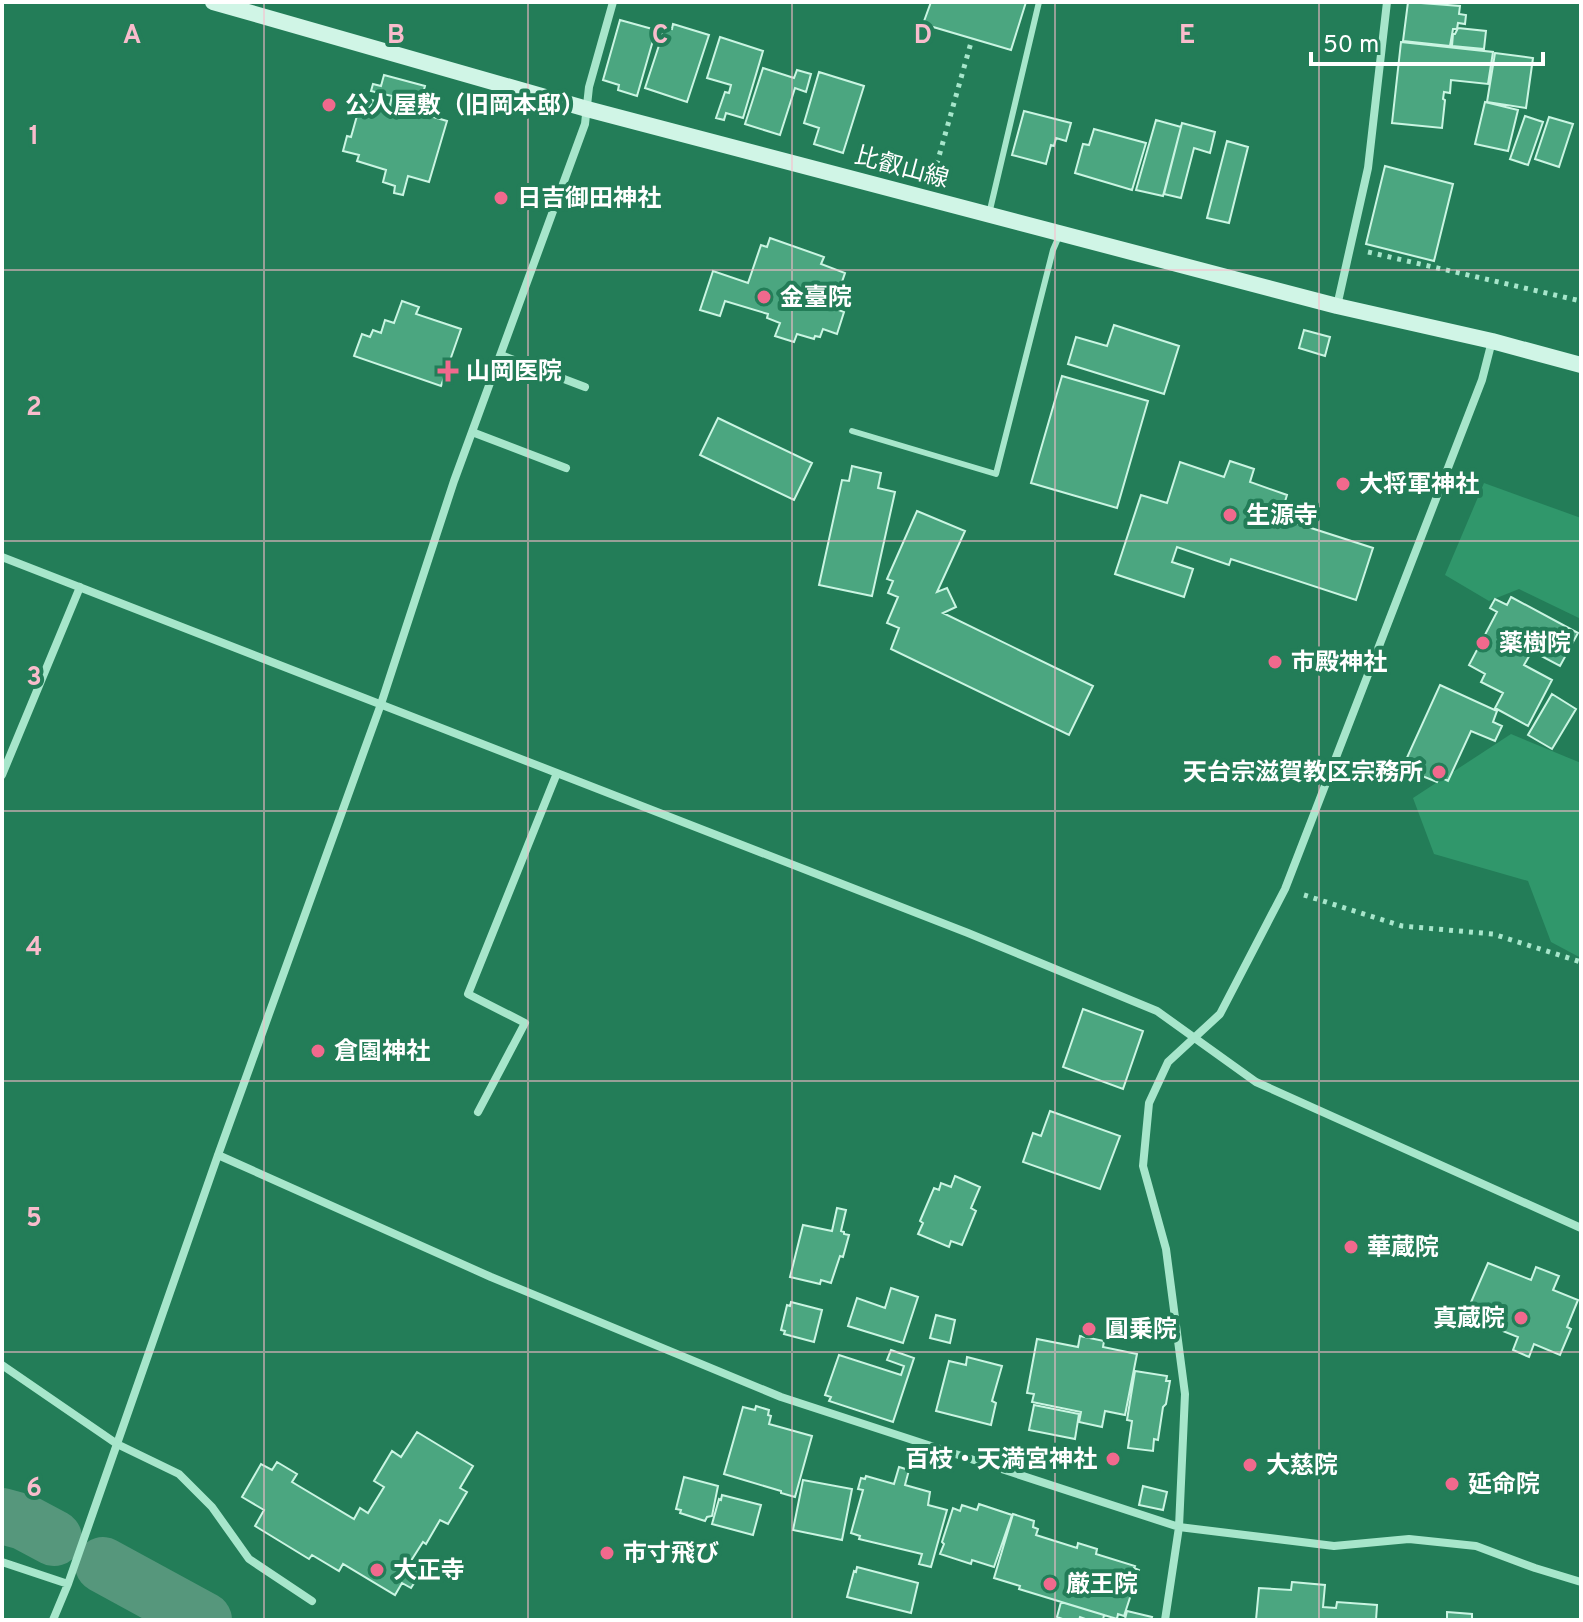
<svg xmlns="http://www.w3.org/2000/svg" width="1583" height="1622" font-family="Overpass,'Noto Sans JP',sans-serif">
<rect width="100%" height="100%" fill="#237d58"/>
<path fill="#30976b" d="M1484,483L1581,518V619L1519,589L1489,601L1445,575Z
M1511,734L1581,763V958L1551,942L1528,881L1434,854L1413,798Z"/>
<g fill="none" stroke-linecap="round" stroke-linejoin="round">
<path stroke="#56977c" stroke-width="56" d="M2,1516L24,1522L54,1538
M103,1565L204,1620"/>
</g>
<path fill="#4ba680" stroke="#caf5e2" stroke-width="2" d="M931,2H1026L1011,50L923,24Z
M1408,2L1460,6L1459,14L1466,15L1465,24L1458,23L1457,29H1453L1450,46L1403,41Z
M620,20L656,30L637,96L618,90L619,85L603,80Z
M673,24L709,35L687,102L645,88L665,27L672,29Z
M1458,28L1486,31L1484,49L1452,46L1453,34H1455Z
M720,37L763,51L743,118L726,113L724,120L716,118L725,92L729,93L731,85L707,78Z
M1401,42L1493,52L1488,84L1451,80L1450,93L1444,92L1443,99L1445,100L1442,128L1392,123Z
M1495,53L1533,58L1526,108L1487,102Z
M763,68L794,78L797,70L811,74L806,92L795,88L780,135L745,124Z
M819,72L864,86L843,153L814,144L819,128L804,123Z
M384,75L425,86L422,97L417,96L413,111L447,121L429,182L408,176L403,195L394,193L395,186L383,182L386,170L357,161L359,155L343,151L347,136L351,137L360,105L370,108L372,100L390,105L392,96L371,91L373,84L381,86Z
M1485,102L1518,110L1508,151L1475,144Z
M1024,111L1071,123L1066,141L1056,138L1054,146L1051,145L1046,164L1012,155Z
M1525,116L1543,122L1528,165L1510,159Z
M1549,117L1573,124L1559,167L1535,159Z
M1156,120L1181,127L1163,196L1136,190Z
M1182,123L1215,132L1210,153L1194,148L1181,198L1164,194Z
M1094,129L1146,143L1132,190L1075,173L1083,144L1089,145Z
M1227,141L1248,147L1229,223L1207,218Z
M1385,166L1453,184L1434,261L1366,244Z
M770,238L824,257L821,264L845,273L833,308L844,312L837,334L823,329L820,337L815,336L814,339L797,334L794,342L775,336L780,323L767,318L768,314L725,301L720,316L700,310L713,271L748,283L761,245L767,247Z
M402,301L419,307L416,314L461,329L441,386L354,356L362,334L370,337L373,330L381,333L385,320L394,323Z
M1114,325L1179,346L1164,394L1068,364L1076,337L1107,346Z
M1304,330L1330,337L1325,356L1299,348Z
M1062,376L1148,401L1117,508L1031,483Z
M718,418L812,463L794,500L700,455Z
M1230,461L1254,469L1250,482L1287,495L1280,518L1373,548L1356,600L1231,559L1229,565L1177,547L1172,562L1193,569L1184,597L1115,574L1141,495L1167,503L1180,462L1224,477Z
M852,466L881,473L878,488L895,492L872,596L819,585L842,480L849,481Z
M917,511L965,531L937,592L947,588L956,607L943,613L1093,686L1069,735L891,649L899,628L887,623L898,597L888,593L893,581L887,579Z
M1511,597L1578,633L1560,666L1532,651L1524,665L1552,680L1528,726L1495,708L1503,693L1481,682L1485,674L1469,665L1497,612L1490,608L1495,599L1507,605Z
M1440,685L1497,711L1493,722L1502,726L1495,741L1471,731L1448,781L1440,777L1437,782L1422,776L1424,771L1405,762Z
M1552,694L1576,709L1552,749L1528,735Z
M1083,1009L1143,1031L1123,1089L1063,1067Z
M1050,1111L1120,1136L1100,1189L1023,1162L1033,1133L1041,1136Z
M955,1176L980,1187L971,1208L976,1211L962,1245L951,1241L949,1247L918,1234L923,1223L920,1221L934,1188L939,1190L941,1183L951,1187Z
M837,1208L846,1210L841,1231L844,1232V1234L849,1235L843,1257L840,1256L831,1283L821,1280L820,1284L790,1277L803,1225L832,1231Z
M1488,1263L1531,1280L1536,1267L1559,1276L1553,1290L1578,1300L1567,1327L1571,1329L1560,1355L1534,1344L1529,1357L1513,1350L1518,1337L1465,1316Z
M891,1288L918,1297L903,1343L848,1326L857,1298L885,1308Z
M791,1302L822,1310L814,1342L784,1334L785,1331L781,1330L787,1305L790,1306Z
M936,1315L955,1320L950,1343L930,1338Z
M1080,1336L1104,1341L1103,1347L1137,1354L1125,1415L1105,1411L1102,1427L1079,1422L1081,1412L1032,1402L1034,1394L1027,1393L1037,1339L1078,1347Z
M891,1350L914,1358L893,1422L829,1401L831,1397L825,1395L839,1355L901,1375L904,1366L887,1360Z
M967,1357L1002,1366L992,1401L996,1403L991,1425L936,1411L949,1361L966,1365Z
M1135,1371L1167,1376L1166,1381H1170L1166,1404L1163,1407L1158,1440L1154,1439L1153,1451L1128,1448L1132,1421L1127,1420Z
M1034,1405L1079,1414L1075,1439L1029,1430Z
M756,1406L769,1410L768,1415L771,1416L769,1424L812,1436L795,1497L781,1493V1491L724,1474L743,1407L755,1410Z
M417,1432L473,1466L460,1488L467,1492L448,1524L440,1520L426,1544L423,1542L409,1564L421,1572L411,1588L402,1583L395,1595L343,1564L339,1571L312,1555L309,1559L255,1526L264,1510L242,1497L261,1464L272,1470L277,1462L297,1474L292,1482L354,1519L360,1508L368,1513L384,1487L374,1481L392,1451L401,1457Z
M899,1467L909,1470L905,1485L930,1492L928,1505L947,1510L931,1567L919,1564L922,1554L859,1539L860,1536L851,1533L863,1490L858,1489L861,1478L865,1479L866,1476L894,1484Z
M684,1477L718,1486L712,1516L707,1517L705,1521L680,1513L681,1510L676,1509Z
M803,1480L852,1489L842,1540L793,1530Z
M1143,1486L1167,1492L1163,1510L1139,1505Z
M722,1495L761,1505L753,1535L712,1524L719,1499L721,1500Z
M979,1504L1012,1515L994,1567L972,1560L971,1564L940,1554L944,1544L942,1542L953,1508L960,1511L962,1505L977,1510Z
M1013,1514L1034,1521L1033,1527L1038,1529L1036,1535L1077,1548L1078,1543L1097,1549L1096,1554L1135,1566L1134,1568L1139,1570L1124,1616L1118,1614L1117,1619L1019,1589L1020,1586L994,1578Z
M857,1567L918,1583L911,1613L847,1597L854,1571L856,1572Z
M1292,1582L1325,1585L1323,1607L1336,1608L1337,1602L1377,1605L1376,1620H1256L1259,1588L1291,1590Z
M1061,1602L1104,1615L1103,1620H1088L1080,1617L1079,1620H1065L1057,1617Z
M1127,1611L1152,1617L1151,1620H1122L1125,1619Z
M1447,1612L1472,1614V1620H1447Z"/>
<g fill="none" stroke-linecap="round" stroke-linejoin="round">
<path stroke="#a7e6cb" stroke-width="5" stroke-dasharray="4 6" stroke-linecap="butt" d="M934,174L972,39
M1368,252L1581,301
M1304,895L1402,926L1493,934L1581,962"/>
<path stroke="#a7e6cb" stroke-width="6" d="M989,214L1039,2
M852,431L996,474L1053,250L1059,236"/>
<path stroke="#a7e6cb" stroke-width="8" d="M1337,306L1368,168L1387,2
M501,355L585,387
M472,432L566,468
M2,557L968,933L1157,1011L1256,1082L1581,1228
M2,775L80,587
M478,1112L525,1023L468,994L557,773
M218,1155L491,1277L781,1397L1179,1527L1334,1546L1409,1539L1476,1546L1535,1568L1581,1582
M2,1365L117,1444L179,1474L212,1507L249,1559L312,1601
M2,1562L68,1584
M53,1620L68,1584L218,1155L381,704L454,481L585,124L589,87L613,2
M1165,1620L1179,1527L1185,1394L1166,1249L1143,1166L1149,1103L1168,1062L1220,1014L1285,889L1482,380L1492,341"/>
<path stroke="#d0f5e6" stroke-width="16" d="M213,2L587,109L1337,306L1492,341L1581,365"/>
</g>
<path fill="none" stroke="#f9bccc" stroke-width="2" stroke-opacity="0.55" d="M264,2V1620M528,2V1620M792,2V1620M1055,2V1620M1319,2V1620M2,270H1581M2,541H1581M2,811H1581M2,1081H1581M2,1352H1581"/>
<g fill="#f1698d" stroke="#237d58" stroke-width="3">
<circle cx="329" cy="105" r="8"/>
<circle cx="501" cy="198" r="8"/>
<circle cx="764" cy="297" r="8"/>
<path d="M444 359h8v8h8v8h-8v8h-8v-8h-8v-8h8z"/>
<circle cx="1343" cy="484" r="8"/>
<circle cx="1230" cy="515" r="8"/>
<circle cx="1483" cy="643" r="8"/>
<circle cx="1275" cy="662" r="8"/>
<circle cx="1439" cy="772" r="8"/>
<circle cx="318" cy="1051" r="8"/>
<circle cx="1351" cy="1247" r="8"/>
<circle cx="1521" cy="1318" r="8"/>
<circle cx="1089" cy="1329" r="8"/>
<circle cx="1113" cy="1459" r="8"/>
<circle cx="1250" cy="1465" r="8"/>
<circle cx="1452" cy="1484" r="8"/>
<circle cx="607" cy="1553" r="8"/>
<circle cx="377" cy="1570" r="8"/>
<circle cx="1050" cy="1584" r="8"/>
</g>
<g text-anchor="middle" stroke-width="8" stroke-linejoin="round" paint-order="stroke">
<g font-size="24" font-weight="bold" fill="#fff" stroke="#237d58" text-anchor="start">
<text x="345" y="113">公人屋敷（旧岡本邸）</text>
<text x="517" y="206">日吉御田神社</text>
<text x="780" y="305">金臺院</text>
<text x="466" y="379">山岡医院</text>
<text x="1359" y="492">大将軍神社</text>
<text x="1246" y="523">生源寺</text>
<text x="1499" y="651">薬樹院</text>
<text x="1291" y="670">市殿神社</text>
<text x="1423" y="780" text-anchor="end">天台宗滋賀教区宗務所</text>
<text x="334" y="1059">倉園神社</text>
<text x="1367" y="1255">華蔵院</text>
<text x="1505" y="1326" text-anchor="end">真蔵院</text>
<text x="1105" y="1337">圓乗院</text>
<text x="1097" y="1467" text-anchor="end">百枝・天満宮神社</text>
<text x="1266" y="1473">大慈院</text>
<text x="1468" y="1492">延命院</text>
<text x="623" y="1561">市寸飛び</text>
<text x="393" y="1578">大正寺</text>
<text x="1066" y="1592">厳王院</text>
</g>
<g font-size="24" fill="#fff" stroke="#237d58">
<text transform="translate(902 167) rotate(15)" y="8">比叡山線</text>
</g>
</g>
<g font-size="26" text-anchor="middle" font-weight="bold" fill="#f9bccc" stroke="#237d58" stroke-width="8" stroke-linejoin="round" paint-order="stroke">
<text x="132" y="43">A</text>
<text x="396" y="43">B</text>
<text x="660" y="43">C</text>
<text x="923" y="43">D</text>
<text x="1187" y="43">E</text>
<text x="34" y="144">1</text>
<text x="34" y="415">2</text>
<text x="34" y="685">3</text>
<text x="34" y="955">4</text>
<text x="34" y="1226">5</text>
<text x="34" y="1496">6</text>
</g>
<rect width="1583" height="1622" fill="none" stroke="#ffffff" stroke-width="8"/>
<path d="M1311 52v12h232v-12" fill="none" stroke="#ffffff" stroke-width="4"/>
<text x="1323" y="52" font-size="24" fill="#ffffff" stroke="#237d58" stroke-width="6" paint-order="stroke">50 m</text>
</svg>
